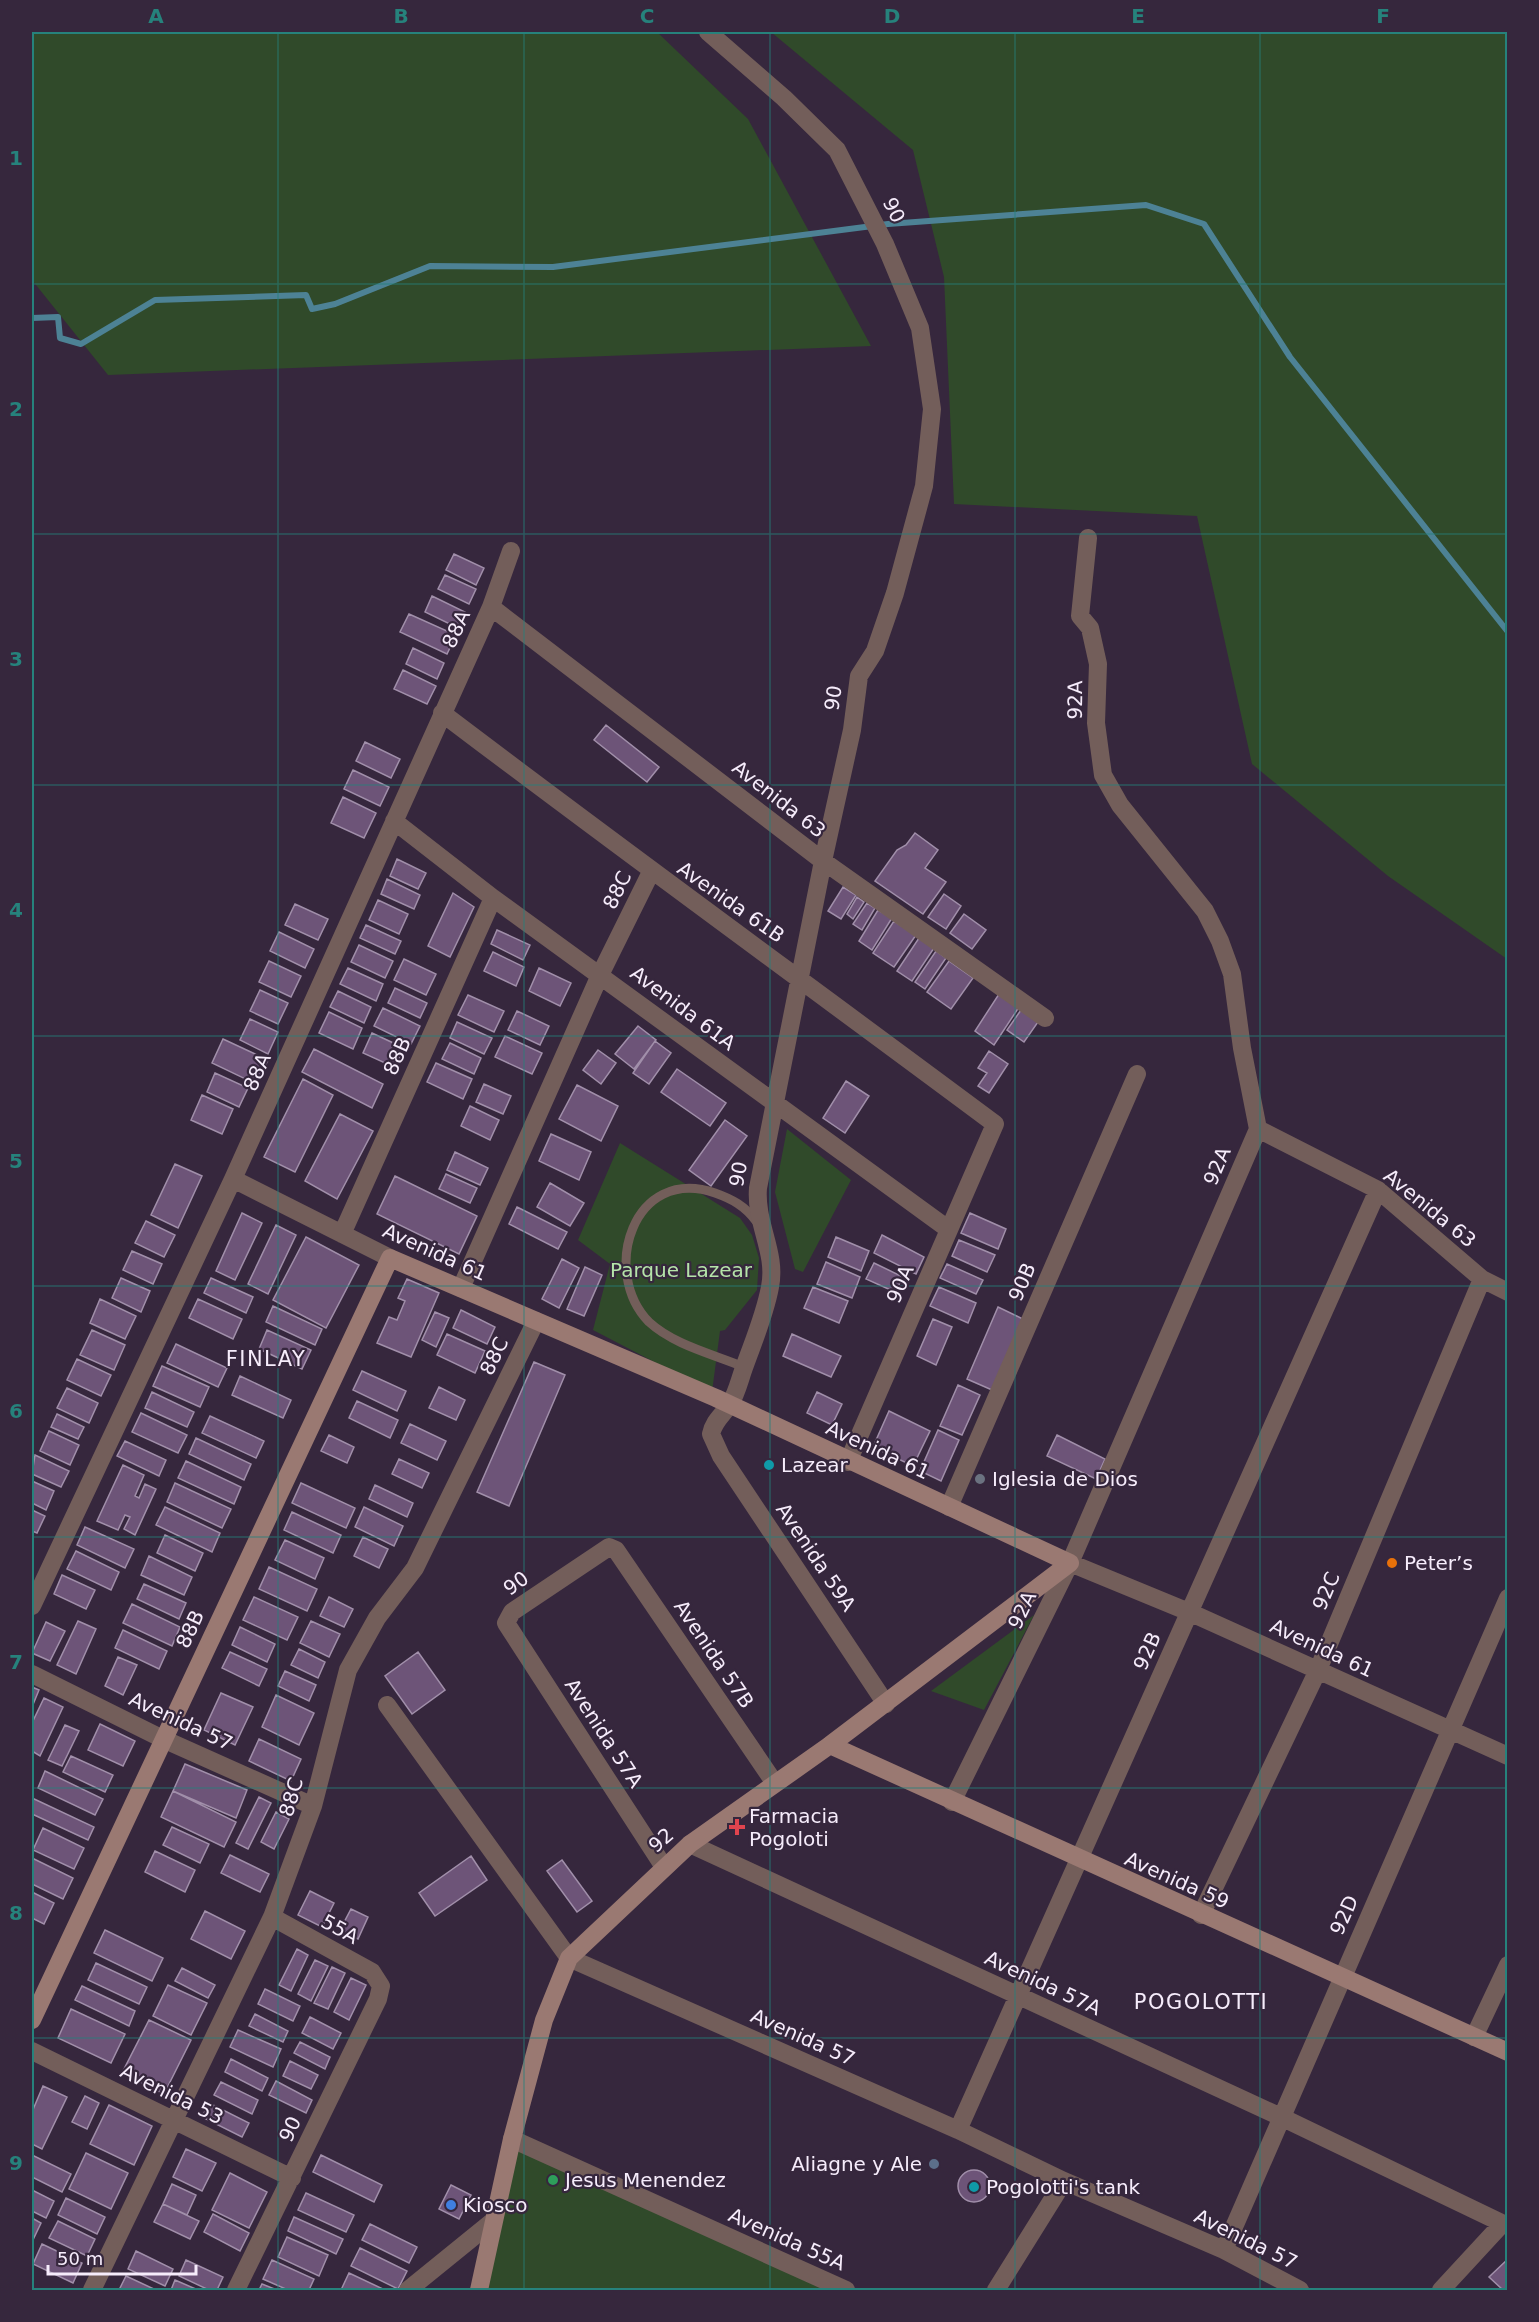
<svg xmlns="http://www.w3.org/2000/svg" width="1539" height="2322" font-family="'DejaVu Sans',sans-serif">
<rect width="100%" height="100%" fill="#36273d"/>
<path fill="#304a2a" d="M32,32H657L748,119L871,346L108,375L32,280Z
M771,32H1507V959L1388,876L1252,764L1197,516L954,504L944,277L913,150Z
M787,1129L851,1180L803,1272L795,1269L775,1192Z
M620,1143L740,1218L752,1235L759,1258L757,1290L725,1330L720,1331L712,1392L593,1330L610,1264L578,1240Z
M1034,1615L984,1710L931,1691Z
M512,2139L846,2290H479Z"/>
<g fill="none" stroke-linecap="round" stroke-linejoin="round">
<path stroke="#4d8295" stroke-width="6" d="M32,318L58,317L60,338L81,344L155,300L306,295L312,309L335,304L430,266L553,267L888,224L1146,205L1204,224L1290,357L1508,632"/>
</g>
<path fill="#6d5478" stroke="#a18faa" stroke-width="1.5" d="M454,554L484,568L476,585L446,570Z
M445,575L476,589L469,604L438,589Z
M432,596L465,612L458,628L425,612Z
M409,614L456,635L447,654L400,632Z
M413,648L444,663L437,679L406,664Z
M403,670L436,686L427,704L394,689Z
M606,725L659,767L647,782L594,740Z
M365,742L400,759L391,778L356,761Z
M353,770L389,787L380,806L344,789Z
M343,797L376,813L364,838L331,823Z
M915,833L938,850L925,868L946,882L923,914L875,881L897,850L906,845Z
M397,859L426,873L418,889L390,876Z
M387,879L420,895L414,909L381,894Z
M843,887L856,895L841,919L828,911Z
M453,893L474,907L450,957L428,946Z
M944,894L961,906L946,929L928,917Z
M857,897L864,902L853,919L847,914Z
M378,900L408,914L399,934L369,920Z
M867,903L875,908L862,930L853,924Z
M295,904L328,919L318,940L285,925Z
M878,910L892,918L872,950L859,941Z
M964,914L986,930L972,949L950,933Z
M894,921L916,935L894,967L873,953Z
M366,925L401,941L395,954L360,938Z
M497,930L530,945L523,960L491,944Z
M279,932L314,949L305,968L270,951Z
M919,938L934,948L912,981L897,971Z
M359,945L393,961L385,978L351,962Z
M936,951L946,958L925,989L915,982Z
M493,952L524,967L516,986L484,971Z
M404,959L436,974L426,995L394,980Z
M269,961L301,976L291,997L259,982Z
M949,961L973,978L951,1009L927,992Z
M348,968L383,984L376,1001L340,984Z
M539,968L571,983L560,1006L529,991Z
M395,988L427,1003L420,1018L388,1003Z
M260,990L288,1003L278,1024L250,1011Z
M338,991L371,1007L364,1023L330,1007Z
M999,994L1019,1007L994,1045L975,1031Z
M468,995L504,1011L494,1032L458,1015Z
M383,1008L420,1026L411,1044L374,1026Z
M1021,1010L1038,1022L1024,1042L1007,1030Z
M517,1011L549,1026L540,1045L508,1030Z
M329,1012L362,1028L353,1049L319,1033Z
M250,1019L278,1032L268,1054L240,1040Z
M457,1022L492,1038L484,1054L450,1038Z
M638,1026L656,1040L634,1069L615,1054Z
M372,1033L404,1048L396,1068L363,1053Z
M505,1036L542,1053L532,1074L495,1057Z
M223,1039L268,1060L256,1084L212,1063Z
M655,1041L671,1053L649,1084L633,1073Z
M450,1043L481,1058L474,1074L442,1059Z
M314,1049L383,1084L372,1108L302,1072Z
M598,1050L616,1063L601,1084L583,1070Z
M989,1051L1008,1064L989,1093L978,1086L987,1073L978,1068Z
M436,1063L472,1079L463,1099L427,1082Z
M677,1069L726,1103L710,1126L661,1092Z
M215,1073L248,1088L239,1107L207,1092Z
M303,1079L333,1095L295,1172L264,1157Z
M846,1081L869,1096L845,1133L823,1118Z
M484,1084L511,1096L503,1114L476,1102Z
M577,1085L618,1106L601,1141L559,1119Z
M202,1095L233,1109L222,1134L191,1120Z
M470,1106L499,1120L490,1140L461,1126Z
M340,1114L373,1131L337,1199L305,1181Z
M725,1120L747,1136L711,1186L689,1170Z
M551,1134L591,1152L579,1180L539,1161Z
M455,1152L488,1168L480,1185L447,1170Z
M175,1164L202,1176L178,1228L151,1215Z
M446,1174L477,1188L470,1203L439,1189Z
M395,1176L477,1216L459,1254L377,1214Z
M550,1183L584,1203L570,1226L537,1207Z
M517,1207L567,1232L558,1249L509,1224Z
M242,1213L262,1223L235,1280L216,1271Z
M970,1213L1006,1229L998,1249L961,1233Z
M146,1221L175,1235L164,1257L135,1243Z
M276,1225L296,1235L268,1294L248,1284Z
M882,1235L924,1257L916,1274L874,1253Z
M306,1237L359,1265L326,1328L273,1300Z
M836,1237L869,1251L861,1271L828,1257Z
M959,1240L995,1255L987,1272L952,1256Z
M132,1251L162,1264L153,1284L123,1270Z
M562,1259L579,1268L559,1308L542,1299Z
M826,1262L860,1277L852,1298L817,1284Z
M874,1263L903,1277L895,1292L866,1279Z
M947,1264L983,1280L976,1294L940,1278Z
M585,1267L602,1275L584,1316L567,1309Z
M121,1278L150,1291L141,1312L112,1298Z
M211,1278L253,1297L246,1313L204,1293Z
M407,1279L439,1293L411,1357L377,1343L389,1317L397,1320L405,1301L398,1298Z
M813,1287L848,1301L839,1323L804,1308Z
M939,1287L976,1303L968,1323L930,1306Z
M100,1299L136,1316L125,1339L90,1323Z
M198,1299L242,1319L233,1339L189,1318Z
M273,1306L322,1329L315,1345L266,1322Z
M998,1307L1023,1319L992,1390L967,1379Z
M461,1310L495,1327L487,1344L453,1328Z
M435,1312L449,1318L436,1347L422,1340Z
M933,1319L952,1327L936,1365L917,1356Z
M92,1330L125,1345L114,1370L80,1355Z
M267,1330L311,1350L302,1369L259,1349Z
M447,1334L485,1351L475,1373L437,1355Z
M792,1334L841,1356L831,1377L783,1356Z
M176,1344L227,1368L218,1387L167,1363Z
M77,1359L111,1375L101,1396L67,1380Z
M534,1362L565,1375L509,1506L477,1492Z
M162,1366L209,1387L200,1407L153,1386Z
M362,1371L406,1391L397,1411L353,1390Z
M240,1376L291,1400L283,1418L232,1395Z
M958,1385L980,1395L962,1435L940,1426Z
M439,1387L465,1400L456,1420L429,1408Z
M67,1388L98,1403L89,1423L57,1408Z
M152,1392L194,1412L187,1427L145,1408Z
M817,1392L842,1404L832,1425L807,1413Z
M357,1401L398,1420L390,1438L349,1418Z
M889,1411L930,1431L913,1466L873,1447Z
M141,1413L187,1435L178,1453L132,1432Z
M57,1414L84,1427L78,1439L51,1427Z
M210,1416L264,1441L256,1458L202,1433Z
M410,1424L446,1441L437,1460L401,1443Z
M938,1430L959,1440L941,1481L920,1471Z
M49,1431L79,1445L70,1465L40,1451Z
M329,1435L354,1447L347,1463L321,1451Z
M1057,1435L1105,1459L1096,1479L1047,1456Z
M196,1438L251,1464L244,1480L189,1454Z
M125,1441L166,1460L159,1476L117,1456Z
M35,1455L69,1471L61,1487L32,1474Z
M399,1459L429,1473L422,1488L392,1474Z
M186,1461L241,1487L234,1504L178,1478Z
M123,1465L144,1475L135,1496L139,1498L145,1484L156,1489L135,1535L124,1529L130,1517L125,1515L118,1530L97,1521Z
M32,1481L54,1491L46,1510L32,1503Z
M175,1483L231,1509L222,1528L167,1502Z
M301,1483L355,1508L346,1528L292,1503Z
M375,1485L413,1503L407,1517L369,1499Z
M165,1507L220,1533L212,1552L156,1525Z
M364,1507L403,1526L394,1546L355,1527Z
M32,1510L45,1516L37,1533L32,1531Z
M292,1512L341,1535L333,1553L284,1530Z
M85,1527L134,1549L125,1568L77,1545Z
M165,1535L203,1553L195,1571L157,1553Z
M363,1537L388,1549L379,1568L354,1556Z
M285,1540L324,1558L315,1579L275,1560Z
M76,1551L119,1572L111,1590L67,1569Z
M149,1556L192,1577L184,1595L141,1575Z
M269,1567L317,1589L307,1611L259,1589Z
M62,1575L95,1590L86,1609L54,1594Z
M144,1584L186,1603L179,1619L137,1599Z
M254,1597L298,1617L287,1640L243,1620Z
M329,1597L353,1609L344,1627L320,1616Z
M132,1604L180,1627L172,1646L123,1623Z
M78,1621L96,1629L76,1674L57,1665Z
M311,1621L340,1634L329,1657L300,1643Z
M46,1622L65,1631L50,1661L32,1653Z
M240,1627L275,1644L267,1662L232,1645Z
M123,1630L167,1651L159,1669L115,1648Z
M299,1649L325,1662L318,1678L291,1665Z
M230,1652L267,1669L259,1686L222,1668Z
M418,1652L445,1690L412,1714L385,1676Z
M118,1657L137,1665L123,1695L105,1686Z
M285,1671L316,1685L309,1701L278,1686Z
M32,1687L39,1690L32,1707Z
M221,1693L253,1707L235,1745L204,1730Z
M276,1695L314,1713L299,1745L262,1727Z
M44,1698L63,1707L40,1756L32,1751V1723Z
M100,1724L135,1741L123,1766L88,1750Z
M65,1725L79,1731L62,1766L48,1760Z
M259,1739L301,1759L291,1781L249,1761Z
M71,1756L113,1775L105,1792L63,1772Z
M185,1764L247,1790L236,1818L173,1791Z
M45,1771L103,1799L95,1815L38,1788Z
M173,1791L236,1822L224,1847L161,1817Z
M259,1797L271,1803L248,1849L236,1843Z
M32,1798L94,1827L88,1840L32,1814Z
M276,1812L289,1819L274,1849L261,1842Z
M172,1827L209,1844L200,1863L163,1845Z
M43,1828L84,1848L74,1869L33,1850Z
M155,1851L195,1870L185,1892L145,1872Z
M230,1855L269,1874L260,1892L221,1873Z
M471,1856L487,1880L435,1916L419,1893Z
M32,1858L73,1878L63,1899L32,1884Z
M562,1860L592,1901L577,1912L547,1871Z
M310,1891L334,1903L322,1927L298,1915Z
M32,1892L54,1903L44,1924L32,1918Z
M351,1909L368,1917L358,1939L340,1930Z
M205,1911L245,1931L231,1959L191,1939Z
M105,1930L163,1958L152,1981L94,1953Z
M297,1949L308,1955L291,1991L279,1985Z
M315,1960L328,1966L311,2001L298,1994Z
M96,1963L147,1987L139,2004L88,1980Z
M332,1967L345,1973L328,2009L314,2003Z
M182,1968L215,1985L208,1998L175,1981Z
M351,1978L366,1985L349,2020L334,2012Z
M168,1985L207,2003L191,2035L153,2016Z
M82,1986L135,2011L129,2026L75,2000Z
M265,1989L300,2006L293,2021L258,2004Z
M71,2009L125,2034L111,2063L58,2038Z
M255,2014L288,2031L283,2042L249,2026Z
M310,2017L341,2033L333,2049L302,2033Z
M149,2020L191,2040L164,2094L122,2073Z
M238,2030L281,2049L273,2067L230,2047Z
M300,2042L330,2057L325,2069L294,2053Z
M231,2059L268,2078L262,2091L225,2072Z
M290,2061L318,2075L311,2089L283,2076Z
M276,2081L312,2100L306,2113L269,2095Z
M221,2082L258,2100L252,2114L214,2095Z
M43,2086L67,2097L42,2149L32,2144V2112Z
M85,2096L99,2103L87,2129L72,2122Z
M209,2103L249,2123L242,2137L202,2117Z
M109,2105L152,2126L134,2165L90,2144Z
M186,2149L216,2163L202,2191L173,2177Z
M86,2153L128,2173L111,2209L69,2189Z
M32,2155L71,2174L62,2192L32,2177Z
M321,2155L382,2185L374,2202L313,2172Z
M958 2186a16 16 0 1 1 32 0a16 16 0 1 1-32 0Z
M230,2173L267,2192L249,2228L212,2210Z
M172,2184L196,2195L187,2215L163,2204Z
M451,2185L471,2195L459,2219L439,2209Z
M32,2190L54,2201L46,2218L32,2211Z
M306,2193L354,2215L346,2232L298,2210Z
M66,2198L105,2217L97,2234L58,2215Z
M163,2204L199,2221L190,2239L154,2222Z
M213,2214L249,2233L240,2251L204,2232Z
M294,2217L343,2239L336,2254L288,2231Z
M32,2218L41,2223L32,2242Z
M58,2221L95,2239L87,2256L49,2238Z
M370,2224L417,2247L409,2263L362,2240Z
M287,2237L328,2255L319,2276L278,2257Z
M42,2244L82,2263L73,2283L33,2264Z
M360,2248L407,2271L398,2289L351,2266Z
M136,2251L173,2269L165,2286L128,2269Z
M1508,2259V2290H1503L1489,2277Z
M186,2260L223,2277L217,2290H209L179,2276Z
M272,2260L314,2279L309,2290H288L263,2279Z
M349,2273L385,2290H341Z
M126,2276L156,2290H119Z
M175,2280L198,2290H171Z
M262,2284L277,2290H259Z"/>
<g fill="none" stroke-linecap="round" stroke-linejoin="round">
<path stroke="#735e5a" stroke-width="9" d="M744,1367C713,1354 674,1345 649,1322C600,1272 633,1165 715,1193C732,1199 745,1206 756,1221"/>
<path stroke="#735e5a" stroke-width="18" d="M708,32L784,98L837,150L885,244L920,328L932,409L924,486L895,593L875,651L859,676L852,730L823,861L758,1188C755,1224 777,1252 770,1287C765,1314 754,1340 745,1365C740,1378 737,1393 730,1404C723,1415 714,1420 711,1434L721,1456L886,1704
M491,607L823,861L1045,1018
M442,713C625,852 811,987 995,1124L848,1462
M394,821L493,898L948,1229
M1258,1129L1378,1190L1482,1279L1508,1292
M233,1179L390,1258
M342,1234L493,898
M461,1288L600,975L651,872
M949,1507L1137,1074
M1070,1563L1189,1612L1508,1756
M32,1606L233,1179L491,607L511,551
M32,1674L163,1739L313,1806
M387,1705L569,1958L958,2130L1064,2181L1224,2250L1300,2290
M952,1802L1070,1563L1258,1129L1242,1048L1232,974L1220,941L1205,911L1120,805L1103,775L1096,723L1098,664L1090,628L1080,616L1088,538
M690,1844L1281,2117L1508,2226
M664,1867L506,1623L512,1612L609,1547L616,1550L774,1782
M1201,1915L1318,1670L1482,1279
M1474,2037L1508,1965
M32,2051L292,2178
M958,2130L1378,1190
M512,2139L846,2290
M1224,2250L1508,1598
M92,2290L272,1917L313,1806L348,1670L377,1618L415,1568L536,1321
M236,2290L378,1999L381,1986L372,1972L272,1917
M408,2290L493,2221
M996,2290L1064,2181
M1441,2290L1502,2224"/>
<path stroke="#9a7972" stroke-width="18" d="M830,1745L1508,2052
M32,2020L390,1258L716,1398L1070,1563L830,1745L690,1844L569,1958L544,2020L512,2139L479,2290"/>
</g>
<path fill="none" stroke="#26827c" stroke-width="1.5" stroke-opacity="0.55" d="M278,32V2290M524,32V2290M770,32V2290M1015,32V2290M1260,32V2290M32,284H1508M32,534H1508M32,785H1508M32,1036H1508M32,1286H1508M32,1537H1508M32,1788H1508M32,2038H1508"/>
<g fill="#0f9aa8" stroke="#36273d" stroke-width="2">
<circle cx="769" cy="1465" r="6"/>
<circle cx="974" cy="2187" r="6"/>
</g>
<circle fill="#6b7280" stroke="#36273d" stroke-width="2" cx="980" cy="1479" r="6"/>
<circle fill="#e8710a" stroke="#36273d" stroke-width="2" cx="1392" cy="1563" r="6"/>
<path fill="#e0444e" stroke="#36273d" stroke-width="2" d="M734 1818h6v6h6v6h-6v6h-6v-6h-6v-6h6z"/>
<circle fill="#5c6f8a" stroke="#36273d" stroke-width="2" cx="934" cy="2164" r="6"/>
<circle fill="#2e9e5b" stroke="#36273d" stroke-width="2" cx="553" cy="2180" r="6"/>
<circle fill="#3f7fe0" stroke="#36273d" stroke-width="2" cx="451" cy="2205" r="6"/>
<g text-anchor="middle" stroke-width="4.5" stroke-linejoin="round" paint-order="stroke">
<g font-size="20" fill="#f6ecfb" stroke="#36273d">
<text transform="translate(894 210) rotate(64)" y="7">90</text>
<text transform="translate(456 629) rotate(-65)" y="7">88A</text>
<text transform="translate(833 698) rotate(-82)" y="7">90</text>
<text transform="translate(1075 700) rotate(-89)" y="7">92A</text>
<text transform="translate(779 799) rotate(38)" y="7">Avenida 63</text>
<text transform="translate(617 890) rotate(-64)" y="7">88C</text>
<text transform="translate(731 902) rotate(35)" y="7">Avenida 61B</text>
<text transform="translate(683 1008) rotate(37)" y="7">Avenida 61A</text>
<text transform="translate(397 1056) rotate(-66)" y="7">88B</text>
<text transform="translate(257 1072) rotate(-66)" y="7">88A</text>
<text transform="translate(1217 1166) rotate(-67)" y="7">92A</text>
<text transform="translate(738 1174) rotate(-80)" y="7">90</text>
<text transform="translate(1430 1208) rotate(39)" y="7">Avenida 63</text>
<text transform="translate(435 1252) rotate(24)" y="7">Avenida 61</text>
<text transform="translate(1022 1282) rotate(-67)" y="7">90B</text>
<text transform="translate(900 1284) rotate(-67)" y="7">90A</text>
<text transform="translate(494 1356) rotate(-64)" y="7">88C</text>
<text transform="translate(878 1450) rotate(25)" y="7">Avenida 61</text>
<text transform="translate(816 1557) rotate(56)" y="7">Avenida 59A</text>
<text transform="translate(516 1583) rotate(-36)" y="7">90</text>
<text transform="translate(1326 1591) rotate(-67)" y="7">92C</text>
<text transform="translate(1022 1610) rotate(-64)" y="7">92A</text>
<text transform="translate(190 1629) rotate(-65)" y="7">88B</text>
<text transform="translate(1322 1648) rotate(25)" y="7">Avenida 61</text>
<text transform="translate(1147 1651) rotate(-66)" y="7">92B</text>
<text transform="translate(714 1654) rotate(56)" y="7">Avenida 57B</text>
<text transform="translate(181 1721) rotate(25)" y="7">Avenida 57</text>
<text transform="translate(604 1733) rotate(57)" y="7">Avenida 57A</text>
<text transform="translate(291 1797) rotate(-73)" y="7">88C</text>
<text transform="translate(661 1840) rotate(-41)" y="7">92</text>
<text transform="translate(1177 1880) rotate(24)" y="7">Avenida 59</text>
<text transform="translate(1344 1915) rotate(-66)" y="7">92D</text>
<text transform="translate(340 1929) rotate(29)" y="7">55A</text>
<text transform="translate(1043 1983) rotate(25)" y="7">Avenida 57A</text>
<text transform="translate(803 2037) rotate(24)" y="7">Avenida 57</text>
<text transform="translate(172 2094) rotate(26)" y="7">Avenida 53</text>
<text transform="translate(290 2129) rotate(-65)" y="7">90</text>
<text transform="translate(787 2239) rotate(24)" y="7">Avenida 55A</text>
<text transform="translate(1246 2239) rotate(26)" y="7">Avenida 57</text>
</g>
<g font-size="20" fill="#b5e4a9" stroke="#36273d">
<text x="681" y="1277">Parque Lazear</text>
</g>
<g font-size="20" fill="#f6ecfb" stroke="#36273d" text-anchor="start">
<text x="781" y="1472">Lazear</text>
<text x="992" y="1486">Iglesia de Dios</text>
<text x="1404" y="1570">Peter’s</text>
<text x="749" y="1823">Farmacia<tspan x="749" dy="23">Pogoloti</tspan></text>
<text x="922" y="2171" text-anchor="end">Aliagne y Ale</text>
<text x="565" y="2187">Jesus Menendez</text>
<text x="986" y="2194">Pogolotti's tank</text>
<text x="463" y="2212">Kiosco</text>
</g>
<g font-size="21" letter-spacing="1.5" fill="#f6ecfb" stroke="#36273d">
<text x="266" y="1366">FINLAY</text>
<text x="1201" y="2009">POGOLOTTI</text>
</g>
</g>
<rect width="1539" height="2322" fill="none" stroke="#36273d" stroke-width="66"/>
<path d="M48 2265v9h148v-9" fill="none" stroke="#f6ecfb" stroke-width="3"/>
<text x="57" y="2265" font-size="18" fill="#f6ecfb" stroke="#36273d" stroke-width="4.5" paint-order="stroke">50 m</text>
<rect x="33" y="33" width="1473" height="2256" fill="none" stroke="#26827c" stroke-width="2"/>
<g font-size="20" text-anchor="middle" font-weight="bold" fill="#26827c">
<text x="156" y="23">A</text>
<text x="401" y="23">B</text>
<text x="647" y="23">C</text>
<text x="892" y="23">D</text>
<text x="1138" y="23">E</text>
<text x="1383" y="23">F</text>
<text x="16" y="165">1</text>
<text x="16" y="416">2</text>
<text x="16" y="666">3</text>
<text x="16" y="917">4</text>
<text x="16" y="1168">5</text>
<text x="16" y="1418">6</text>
<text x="16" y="1669">7</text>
<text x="16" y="1920">8</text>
<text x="16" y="2170">9</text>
</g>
</svg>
